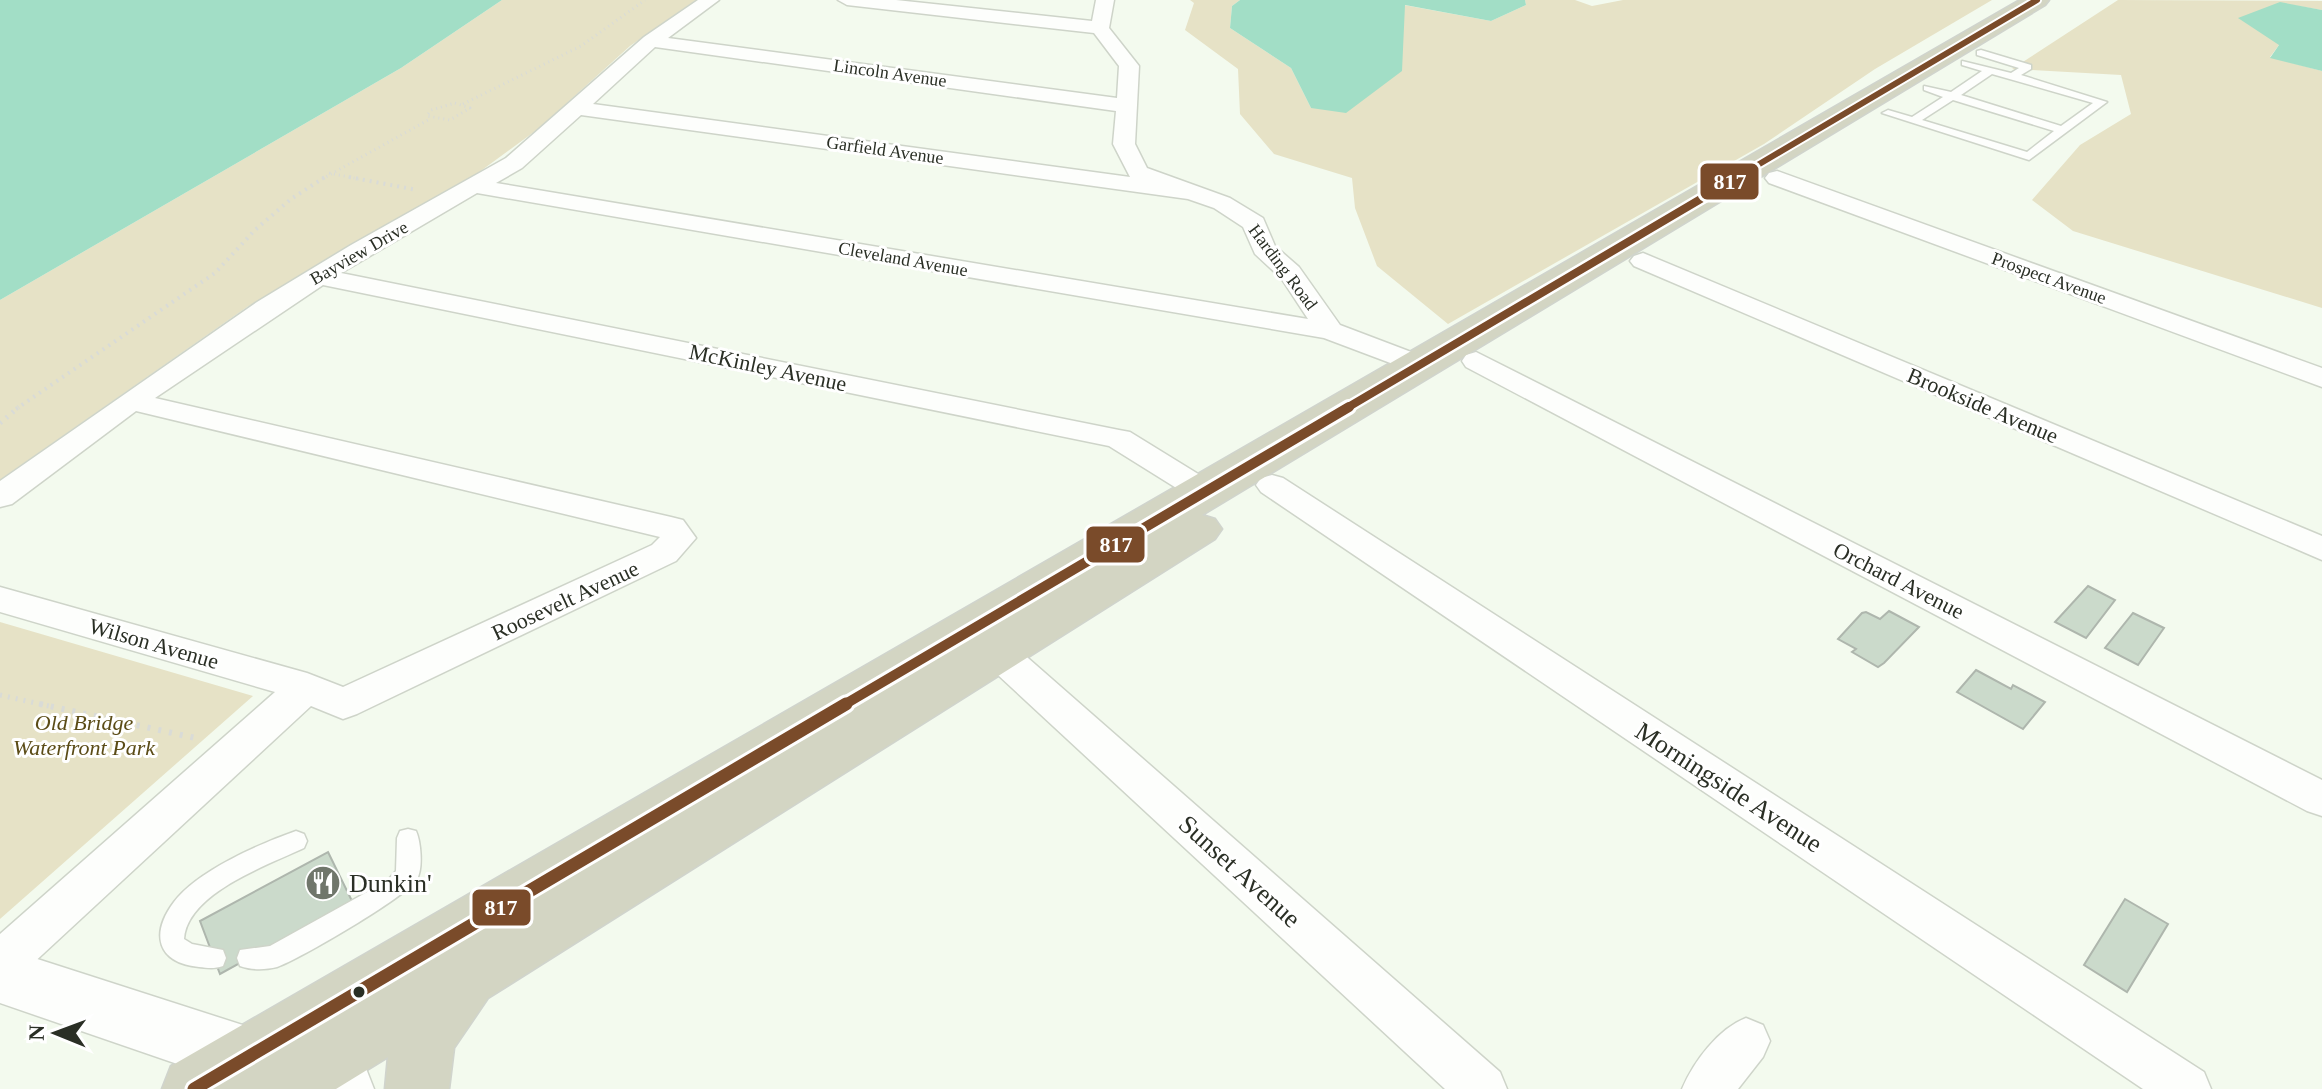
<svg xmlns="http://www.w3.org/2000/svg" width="2322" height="1089" font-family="Georgia,serif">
<rect width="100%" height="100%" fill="#f3faee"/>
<path fill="#e6e2c6" d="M502,0H696L630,46L538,129L467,181L247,307L0,480V300L401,68Z
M1190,0H1240L1232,6L1230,28L1291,68L1311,108L1404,5L1491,21L1526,5L1525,0H1575L1592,6L1623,0H1992L1875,69L1764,144L1448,324L1377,266L1355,208L1352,178L1274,154L1240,114L1238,69L1185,30L1194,3Z
M2118,0L2322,1V10L2280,3L2279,45L2270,57L2322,71V308L2073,231L2032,200L2080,145L2131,114L2121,75L2012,69Z
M0,622L253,696L0,919Z"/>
<path fill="#a2dec6" d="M0,0H502L401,68L0,300Z
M1240,0H1525L1526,5L1491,21L1405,5L1402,71L1346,113L1311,108L1291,68L1230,28L1232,6Z
M2280,2L2322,10V71L2270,58L2279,45L2238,18Z"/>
<path fill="#cbdacb" stroke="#aeb6ad" stroke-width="2" d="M2088,586L2115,600L2086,638L2055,622Z
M1889,611L1919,627L1884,663L1878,667L1852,652L1856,649L1838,639L1862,613L1866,612L1880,619Z
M2133,613L2164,628L2138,665L2105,648Z
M1976,670L2011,689L2013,685L2045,702L2023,729L1957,692Z
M328,852L352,901L220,974L200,921Z
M2125,899L2168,924L2127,992L2084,965Z"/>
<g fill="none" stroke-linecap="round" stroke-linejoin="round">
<defs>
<path id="lane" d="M1981,50L2031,65V69L2021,75L2107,102L2029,160L1882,113L1888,110L1912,117L1943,97L1924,90V86L1951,92L1982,71L1962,65V61L2011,73L2019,68L1977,55V51ZM1992,74L2093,103L2061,126L1961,95ZM1953,100L2054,131L2027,152L1922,120Z
M408,829L416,831C421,842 423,869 417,879C408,896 298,960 277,967C265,970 251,970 240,966L237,958L240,950L270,946L387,881L396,871L397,838L400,831Z
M296,831L304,834L307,841L304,848C268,865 187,893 184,939L192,944L223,950L226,958L223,966C214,969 208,968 199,967C157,963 150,934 174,902C197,871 259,844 296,831Z"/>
<path id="street" d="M698,0H719L668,38L1117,98L1119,66L1094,33L847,5L838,0H896L1092,21L1096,0H1114L1109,28L1139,66L1135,144L1147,168L1230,198L1263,218L1275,246L1299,267L1340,325L1427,358L1431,364L1427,370L1417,373L1324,338L477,193L341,273L1119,430L1130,432L1216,485L1221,492L1216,499L1205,502L1194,499L1109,446L323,285L155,398L671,517L683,520L696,538L676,561L357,714L343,719L311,706L16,979L0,985V934L275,692L0,612V587L307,673L343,687L652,545L660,537L136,411L12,504L0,507V481L257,302L351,245L506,158L644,37ZM655,47L1116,111L1113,144L1130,177L593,104ZM581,115L1188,199L1214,208L1243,227L1255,254L1281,278L1308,319L496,183L522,168Z
M1777,171L2322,368V387L1769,183L1765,178L1769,173Z
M1643,253L2322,536V560L1634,266L1630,261L1634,256Z
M1476,352L2322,780V816L2307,811L1466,367L1462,361L1466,355Z
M1272,475L1283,478L2204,1072L2211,1089H2143L1261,492L1256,485L1261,478Z
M998,639L1011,643L1500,1072L1507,1089H1445L985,663L979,653L985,643Z
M1746,1018L1763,1025L1770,1041L1763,1057L1738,1089H1682C1694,1061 1718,1029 1746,1018Z"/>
<path id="secondary" d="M0,947L342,1057L365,1066L374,1089H250L0,1003Z"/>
<path id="highway" d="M2020,0H2049L2045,5L1202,515L1215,519L1222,529L1215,539L488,998L454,1048L449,1089H385L388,1057L336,1089H162L171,1066Z"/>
</defs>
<use href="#lane" stroke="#ced4c9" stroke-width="3"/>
<use href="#street" stroke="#ced4c9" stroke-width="3"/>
<use href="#secondary" stroke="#ced4c9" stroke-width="3"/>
<use href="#highway" stroke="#d0d4cd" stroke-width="3"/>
<path stroke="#d9dbd7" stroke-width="3" stroke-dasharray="1 4" stroke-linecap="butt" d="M455,103L470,108L450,120L427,116L431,110Z
M463,104L581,46L645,0
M329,173L359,179
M322,179L430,119"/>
<path stroke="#d9dbd7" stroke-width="4" stroke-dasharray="2 5" stroke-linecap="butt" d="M349,177L417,190
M16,409L215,273L255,230L291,199L325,177"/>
<path stroke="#d9dbd7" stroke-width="5" stroke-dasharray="2 6" stroke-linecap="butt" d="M0,423L19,407
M0,695L49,706"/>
<path stroke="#d9dbd7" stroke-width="6" stroke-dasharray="3 8" stroke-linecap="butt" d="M40,704L200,739"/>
<use href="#lane" fill="#fdfefc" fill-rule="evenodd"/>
<use href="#street" fill="#fdfefc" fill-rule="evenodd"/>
<use href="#secondary" fill="#fdfefc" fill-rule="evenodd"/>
<use href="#highway" fill="#d3d5c3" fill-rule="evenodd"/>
<defs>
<path id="bus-1-far3" d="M1734,179L2037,0"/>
<path id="bus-1-far2" d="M1345,409L1738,177"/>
<path id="bus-1-far1" d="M842,706L1349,407"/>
<path id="bus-1" d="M194,1089L846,704"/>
</defs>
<use href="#bus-1-far3" stroke="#fff" stroke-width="10"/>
<use href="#bus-1-far2" stroke="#fff" stroke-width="13"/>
<use href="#bus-1-far1" stroke="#fff" stroke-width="16"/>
<use href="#bus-1" stroke="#fff" stroke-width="19"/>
<use href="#bus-1-far3" stroke="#7a4b2a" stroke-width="6"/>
<use href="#bus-1-far2" stroke="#7a4b2a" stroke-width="8"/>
<use href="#bus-1-far1" stroke="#7a4b2a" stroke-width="10"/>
<use href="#bus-1" stroke="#7a4b2a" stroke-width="13"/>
</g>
<defs>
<symbol id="restaurant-disc" viewBox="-11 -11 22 22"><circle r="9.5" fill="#70766b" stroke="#fff"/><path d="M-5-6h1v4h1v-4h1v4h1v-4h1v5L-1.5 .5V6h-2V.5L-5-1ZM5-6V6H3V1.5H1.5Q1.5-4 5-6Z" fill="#fff"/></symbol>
</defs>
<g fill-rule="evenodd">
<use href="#restaurant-disc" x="303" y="863" width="40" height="40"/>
</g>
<circle fill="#2a2f25" stroke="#fff" stroke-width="3" cx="359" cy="992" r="7"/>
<g text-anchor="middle" stroke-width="6" stroke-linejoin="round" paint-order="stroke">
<g font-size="18" fill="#2a2f25" stroke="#fff">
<text transform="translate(890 73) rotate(8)" y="6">Lincoln Avenue</text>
<text transform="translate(885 150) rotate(8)" y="6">Garfield Avenue</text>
<text transform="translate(359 253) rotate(-30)" y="6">Bayview Drive</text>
<text transform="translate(903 259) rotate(10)" y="6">Cleveland Avenue</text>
<text transform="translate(1283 267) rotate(53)" y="6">Harding Road</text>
<text transform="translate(2049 278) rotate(20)" y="6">Prospect Avenue</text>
</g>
<g font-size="22" fill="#2a2f25" stroke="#fff">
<text transform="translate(768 367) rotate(12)" y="8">McKinley Avenue</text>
<text transform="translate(1983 405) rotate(23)" y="8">Brookside Avenue</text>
<text transform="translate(1899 580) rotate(27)" y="8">Orchard Avenue</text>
<text transform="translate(565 600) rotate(-25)" y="8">Roosevelt Avenue</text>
<text transform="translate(154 643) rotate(16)" y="8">Wilson Avenue</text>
</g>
<g font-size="22" font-style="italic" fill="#5b4c17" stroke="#fff">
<text x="84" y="730">Old Bridge<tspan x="84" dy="25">Waterfront Park</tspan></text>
</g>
<g font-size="26" fill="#2a2f25" stroke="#fff">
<text transform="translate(1729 787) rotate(33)" y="9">Morningside Avenue</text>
<text transform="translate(1240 871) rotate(42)" y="9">Sunset Avenue</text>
</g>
<g font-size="26" fill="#2a2f25" stroke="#fff" text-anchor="start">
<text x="349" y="892">Dunkin'</text>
</g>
</g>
<g stroke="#fff" stroke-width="3">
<rect x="1699" y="162" width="61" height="39" rx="8" fill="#7a4b2a"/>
<rect x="1085" y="525" width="61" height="39" rx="8" fill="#7a4b2a"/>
<rect x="471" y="888" width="61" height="39" rx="8" fill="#7a4b2a"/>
</g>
<g font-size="22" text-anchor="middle" font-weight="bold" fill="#fff">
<text x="1730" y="189">817</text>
<text x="1116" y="552">817</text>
<text x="501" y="915">817</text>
</g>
<g transform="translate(56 1033) rotate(271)" stroke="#ffffff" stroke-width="6" paint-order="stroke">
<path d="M0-6L14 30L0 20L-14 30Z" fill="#2a2f25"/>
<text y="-12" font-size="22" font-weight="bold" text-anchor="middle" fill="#2a2f25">N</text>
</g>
</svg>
